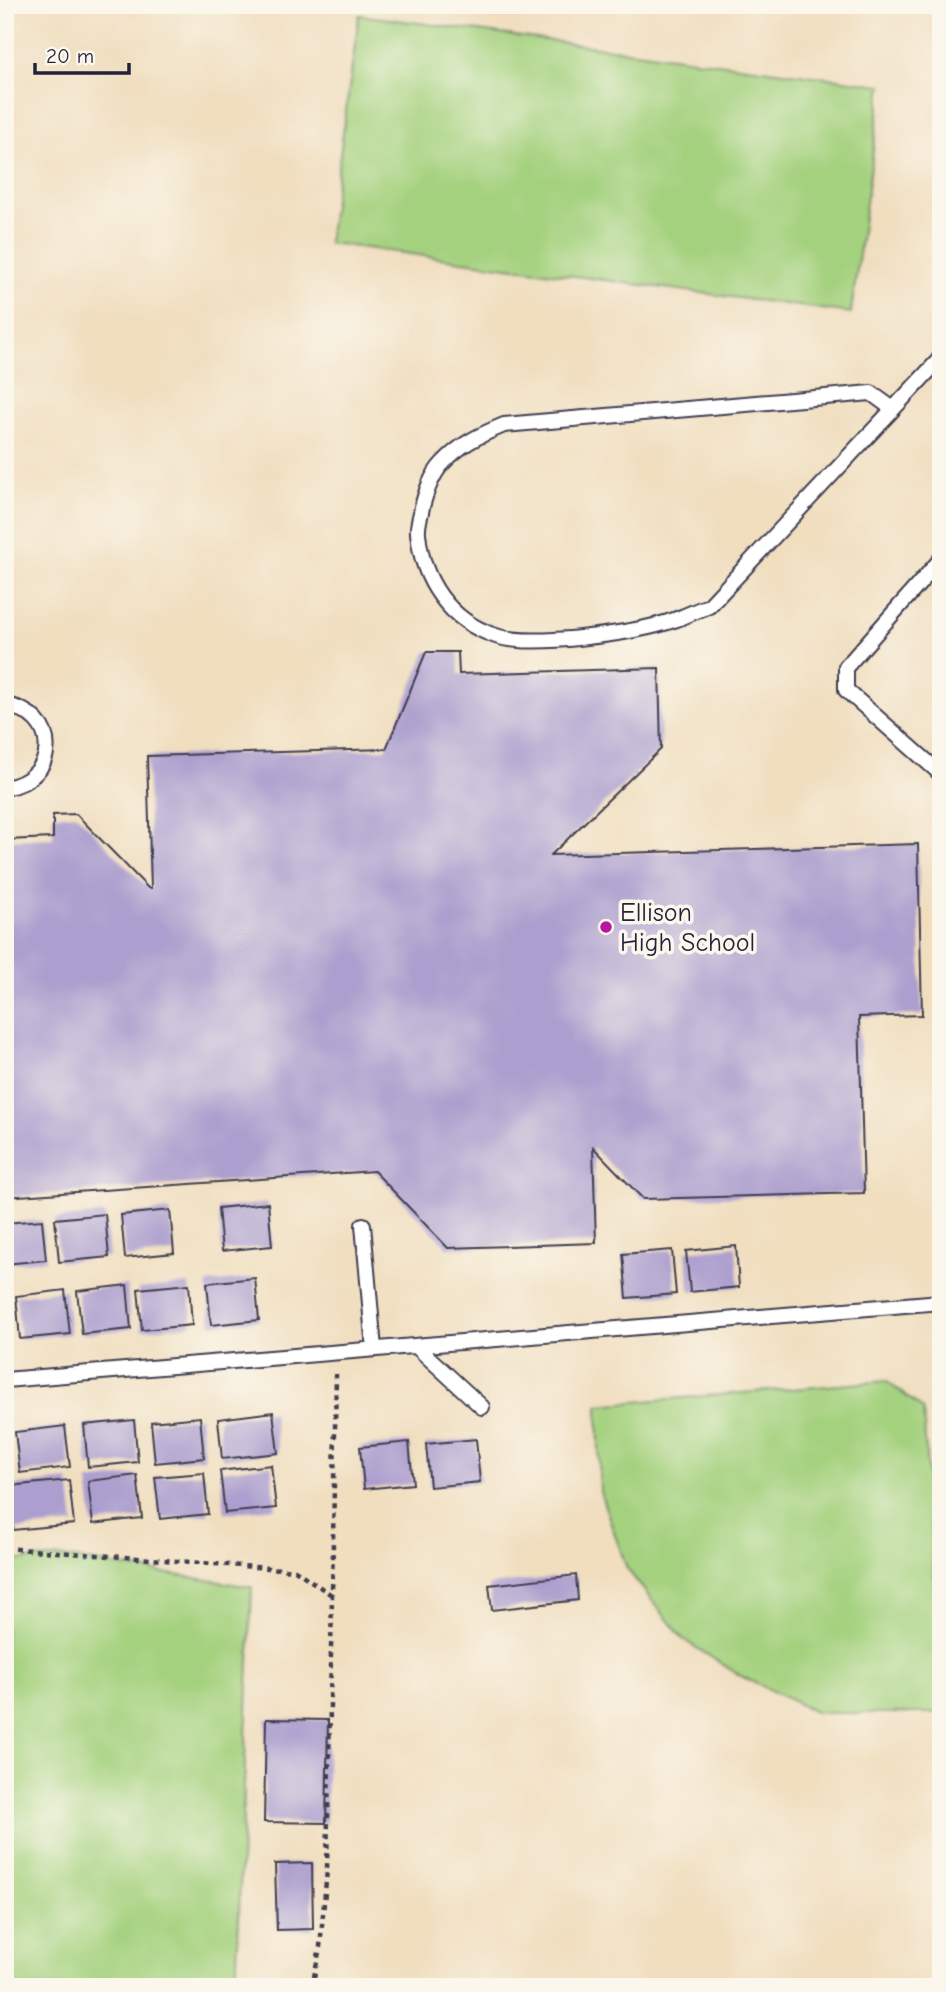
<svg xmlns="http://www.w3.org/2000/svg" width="946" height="1992" font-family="'Comic Neue',sans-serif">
<rect width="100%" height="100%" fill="#fbf7ec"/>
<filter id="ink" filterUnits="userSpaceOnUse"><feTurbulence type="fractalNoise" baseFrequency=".0143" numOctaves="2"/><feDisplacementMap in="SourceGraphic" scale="14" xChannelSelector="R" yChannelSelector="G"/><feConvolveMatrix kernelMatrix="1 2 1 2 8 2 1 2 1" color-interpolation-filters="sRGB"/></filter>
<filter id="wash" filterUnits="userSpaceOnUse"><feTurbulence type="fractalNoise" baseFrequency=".00686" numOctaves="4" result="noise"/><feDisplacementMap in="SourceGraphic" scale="28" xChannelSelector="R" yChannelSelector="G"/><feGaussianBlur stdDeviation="1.57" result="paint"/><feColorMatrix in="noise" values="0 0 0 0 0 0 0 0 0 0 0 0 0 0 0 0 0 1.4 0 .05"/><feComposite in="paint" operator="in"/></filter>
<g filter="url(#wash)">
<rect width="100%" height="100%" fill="#f0debf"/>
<path fill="#a4d17e" stroke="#637a5c" stroke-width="2" d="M359,15L882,85L851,313L328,243Z
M886,1381L923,1409L941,1680V1713H817L741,1676L684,1640L627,1569L600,1492L598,1405Z
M63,1557L252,1587L236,1987H5V1561Z"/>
<g id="blocks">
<path fill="#ac9ece" d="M426,652H458L459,674L659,668L661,749L551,855L918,844L922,1015L859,1017L864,1193L643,1199L593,1147L596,1243L448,1248L374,1171L5,1197V840L53,838V815L76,814L148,888H151L147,756L386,749Z
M268,1203L272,1246L222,1251L218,1208Z
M170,1210L174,1253L125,1258L121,1215Z
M105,1214L109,1257L59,1262L55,1219Z
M42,1220L46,1260L5,1264V1223Z
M736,1246L739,1287L690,1292L686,1251Z
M672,1250L676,1294L627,1298L623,1254Z
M255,1278L259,1320L211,1325L207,1283Z
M189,1284L192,1325L142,1330L138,1289Z
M127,1285L131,1329L82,1334L77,1291Z
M65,1290L70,1334L20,1339L16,1296Z
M273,1412L278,1453L222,1459L218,1419Z
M200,1417L204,1458L155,1463L151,1422Z
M134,1420L138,1462L88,1467L84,1425Z
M65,1426L70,1467L20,1473L15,1432Z
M476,1439L480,1482L430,1487L426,1444Z
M409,1442L413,1484L364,1489L360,1447Z
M271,1465L276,1508L225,1513L220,1471Z
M204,1473L208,1514L160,1519L155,1477Z
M137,1475L142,1518L93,1524L88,1481Z
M69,1480L74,1524L13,1530L9,1486Z
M576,1575L578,1600L492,1610L489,1585Z
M266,1719L328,1720L326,1823L264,1822Z
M312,1863L313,1929L277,1930L275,1864Z"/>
</g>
</g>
<g filter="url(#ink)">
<use href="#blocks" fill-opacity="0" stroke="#413e4f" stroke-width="2"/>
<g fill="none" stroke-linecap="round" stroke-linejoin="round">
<defs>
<path id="service" d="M893,409L871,393L504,425C480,435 460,444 442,464C431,476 426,492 422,507C421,515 417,525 418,533C422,580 449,621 496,636C532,648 637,633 674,620C686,616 697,610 709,606L938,361L941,356
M941,559L846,667V690L941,774
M5,705C61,714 60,779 5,788
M363,1225L374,1349
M416,1346L482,1407
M5,1380L941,1302"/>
</defs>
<use href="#service" stroke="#413e4f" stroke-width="18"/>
<path stroke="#413e4f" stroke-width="4.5" stroke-dasharray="5 5" stroke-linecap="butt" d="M5,1548L295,1570L333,1596
M312,1987L320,1947L327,1870L336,1374"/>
<use href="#service" stroke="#fff" stroke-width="14"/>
</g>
</g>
<circle fill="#b5179e" stroke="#fbf7ec" stroke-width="2.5" cx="606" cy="927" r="7"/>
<g text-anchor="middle" stroke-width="7" stroke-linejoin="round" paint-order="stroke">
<g font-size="26" fill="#22223b" stroke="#fbf7ec" text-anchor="start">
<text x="620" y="921">Ellison<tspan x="620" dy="30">High School</tspan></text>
</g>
</g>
<rect width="946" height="1992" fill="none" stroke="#fbf7ec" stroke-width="28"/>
<path d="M35 63v10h94v-10" fill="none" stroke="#22223b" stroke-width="3.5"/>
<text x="46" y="63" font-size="21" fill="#22223b" stroke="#fbf7ec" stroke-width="5" paint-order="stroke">20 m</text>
</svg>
